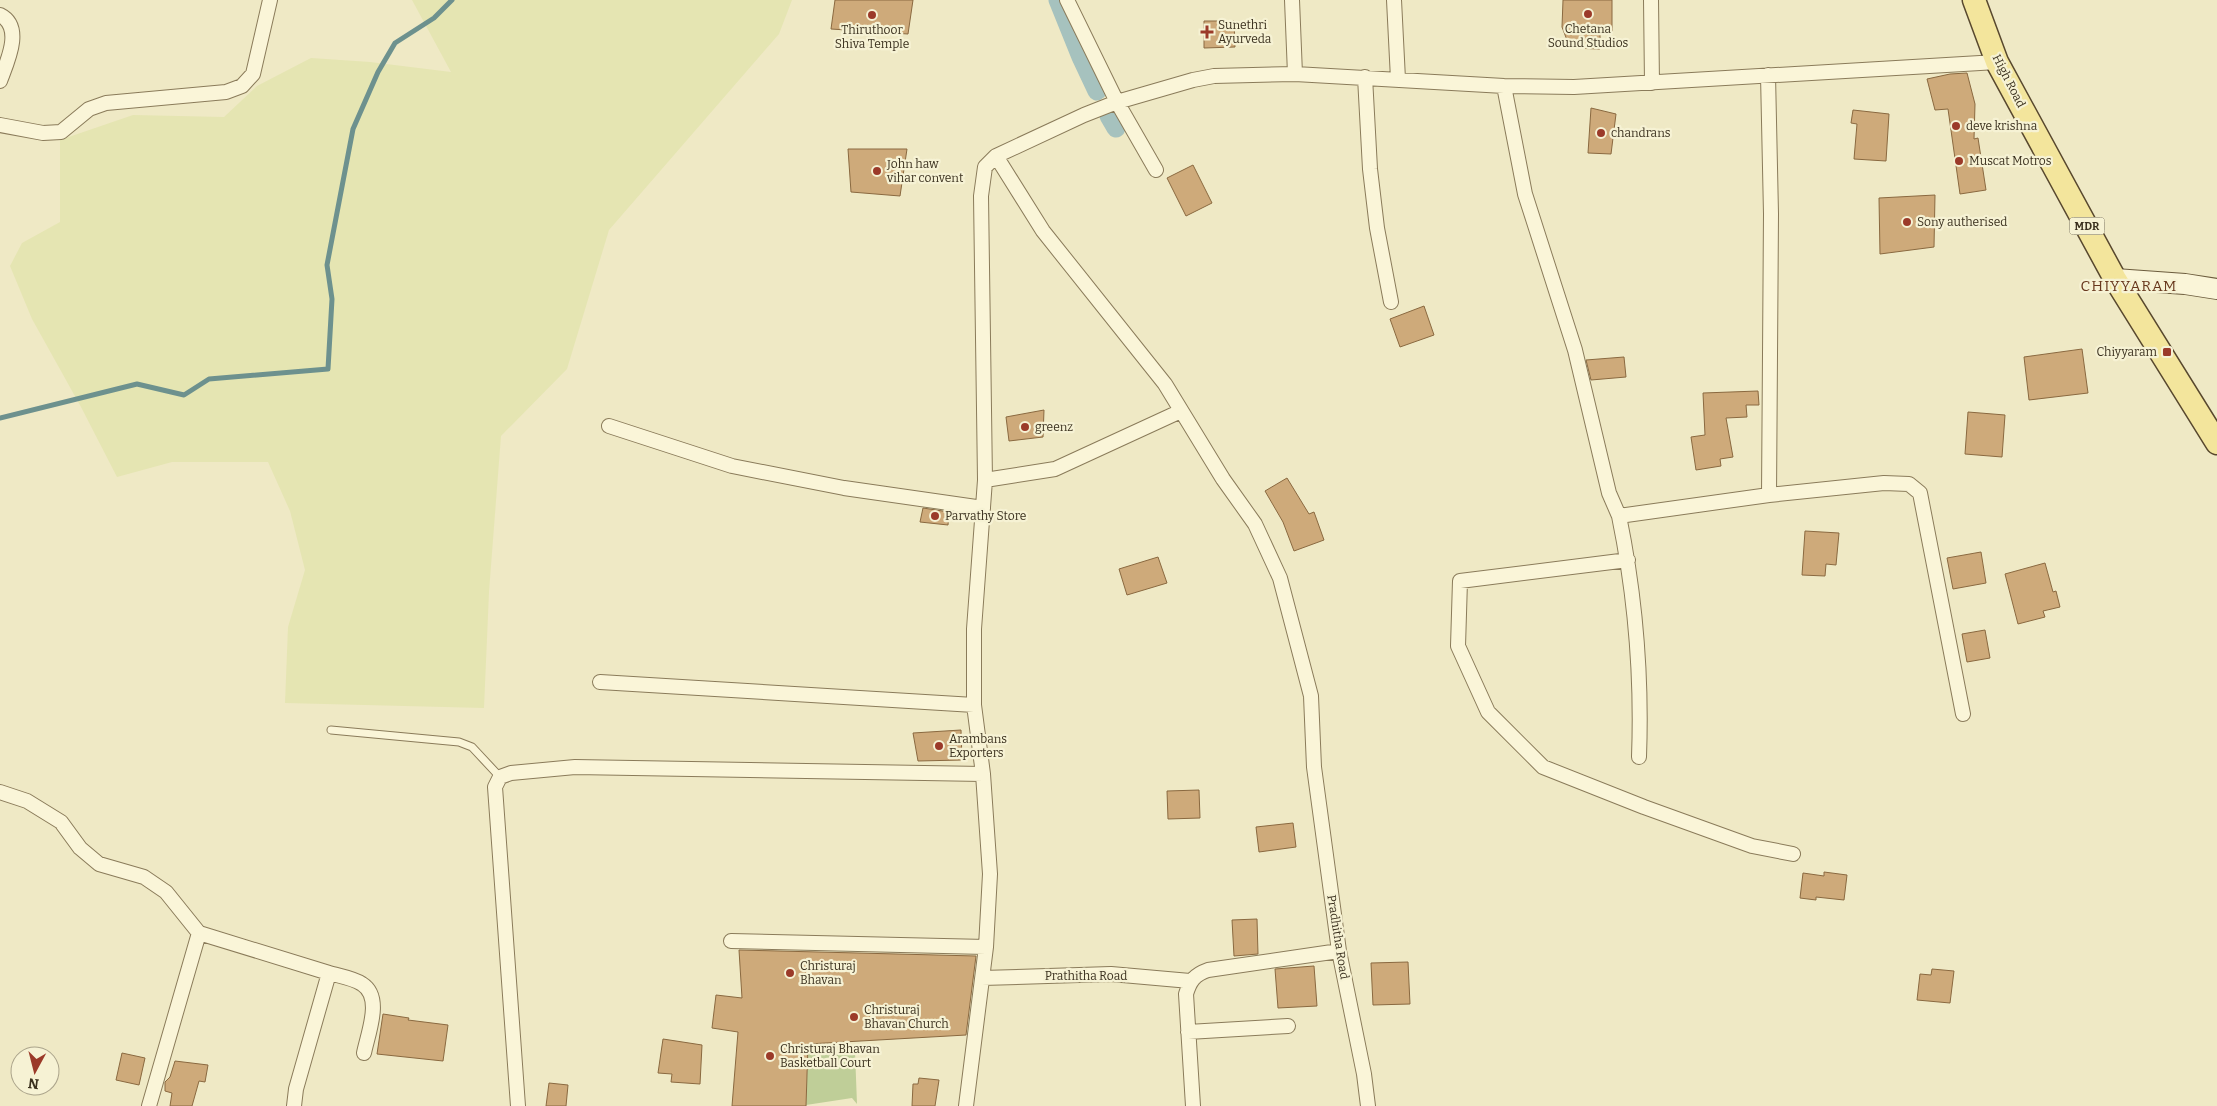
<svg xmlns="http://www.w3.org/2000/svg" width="2217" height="1106" font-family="Bitter,serif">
<rect width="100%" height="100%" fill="#efe9c5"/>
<path fill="#e5e5b2" d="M412,0H792L779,34L609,230L567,369L501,436L489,592L484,708L285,703L288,627L305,570L290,511L268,462H172L117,477L81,407L32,319L10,266L22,243L60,222V140L133,115L224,117L257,86L311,58L370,62L451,72Z"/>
<path fill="#bfce98" d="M808,1052H855L857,1104L852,1098L806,1105Z"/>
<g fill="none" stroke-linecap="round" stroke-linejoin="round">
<path stroke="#6d918e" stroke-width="5" d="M0,418L137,384L184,395L209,379L328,369L332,299L327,265L353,129L378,72L395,43L434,18L452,0"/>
<path stroke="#a6c2be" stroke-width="19" d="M1058,0L1081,57L1097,91
M1109,116L1116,128"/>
</g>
<path fill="#ceaa7a" stroke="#8a6940" d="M835,0H913L908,34L831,29Z
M1563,0H1612V34H1600V49L1570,48L1562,27Z
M1204,21H1234L1235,47L1204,48Z
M1967,73L1975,104L1974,139L1978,138L1986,190L1960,194L1948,109L1935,110L1927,79L1950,74Z
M1591,108L1616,114L1611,154L1588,153Z
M1853,110L1889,114L1886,161L1854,159L1857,124L1851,123Z
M848,149H907L900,196L851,192Z
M1193,165L1212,203L1186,216L1167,178Z
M1935,195L1934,247L1880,254L1879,198Z
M1424,306L1434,335L1400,347L1390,319Z
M2082,349L2088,393L2029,400L2024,357Z
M1624,357L1626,377L1591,380L1586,360Z
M1758,391L1759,405H1746L1747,417L1726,418L1733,457L1720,459L1721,466L1696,470L1691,437L1705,435L1703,393Z
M1044,410L1043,437L1009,441L1006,417Z
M1968,412L2005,415L2002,457L1965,454Z
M1287,478L1309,514L1314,512L1324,540L1294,551L1283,522L1265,491Z
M923,508L949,512L948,525L920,522Z
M1805,531L1839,533L1836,565L1826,564L1825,576L1802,575Z
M1981,552L1986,583L1953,589L1947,558Z
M1158,557L1167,583L1127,595L1119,569Z
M2045,563L2053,592L2056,591L2060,607L2043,611L2045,617L2018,624L2005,574Z
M1985,630L1990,658L1967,662L1962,634Z
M961,730L962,760L918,761L913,733Z
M1199,790L1200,818L1168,819L1167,791Z
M1293,823L1296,847L1259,852L1256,827Z
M1824,872L1847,875L1844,900L1816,897V900L1800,898L1803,873L1824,876Z
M1257,919L1258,954L1234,956L1232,920Z
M739,950L976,956L966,1035L808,1044L806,1106H732L738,1032L712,1028L716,995L742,998Z
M1408,962L1410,1004L1373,1005L1371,963Z
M1314,966L1317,1006L1278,1008L1275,969Z
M1932,969L1954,971L1950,1003L1917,1000L1920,974L1931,975Z
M383,1014L409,1018L408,1020L448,1025L443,1061L377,1054Z
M663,1039L702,1045L700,1084L671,1082L672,1074L658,1073Z
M122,1053L145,1058L139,1085L116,1080Z
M175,1061L208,1065L205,1082L199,1081L192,1106H170L172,1093L165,1091V1082L170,1077Z
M919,1078L939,1080L935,1106H912L913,1084H918Z
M549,1083L568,1085L566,1106H546Z"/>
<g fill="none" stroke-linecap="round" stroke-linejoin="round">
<defs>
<path id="service" d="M331,730L459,742L472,747L500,777"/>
<path id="minor" d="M1067,0L1117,102L1156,170
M1292,0L1295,74
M1394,0L1398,79
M1651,0L1652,83
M0,15C24,27 7,62 0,81
M1365,77L1370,169L1377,228L1391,302
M1504,86L1525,194L1575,350L1609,493L1619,516L1769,495L1771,214L1768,75
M0,125L43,133L61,132L89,109L106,103L226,92L242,86L253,74L270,0
M996,156L1043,231L1165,384L1223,479L1255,524L1280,578L1311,696L1314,767L1339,951L1364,1074L1368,1106
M609,426L732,466L844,488L983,508
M985,480L1055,469L1181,411
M1769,495L1884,483L1909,484L1920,493L1963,714
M1619,516C1635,594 1642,677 1639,757
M1628,560L1460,581L1458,646L1488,712L1543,767L1644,807L1752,846L1793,854
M600,682L974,705
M0,792L27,801L61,822L80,848L99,864L144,877L166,892L199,933L329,973L296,1089L294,1106
M731,941L986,947
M329,973C339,976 353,978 362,984C383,997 368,1033 364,1053
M982,978L1111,974L1190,981
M1188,1032L1288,1026
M149,1106L199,933
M518,1106L495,787L500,777L511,773L575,767L983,774
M966,1106L986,947L990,874L983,774L974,705V629L985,480L981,196L985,167L996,156L1084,115L1117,102L1193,80L1214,76L1295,74L1504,86L1574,87L1997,62
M1193,1106L1186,994C1190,981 1194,975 1208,970L1339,951"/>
<path id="secondary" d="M2115,279L2185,284L2217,289"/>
<path id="primary" d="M1974,0L1997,62L2115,279L2217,443"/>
</defs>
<use href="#service" stroke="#8a7b5a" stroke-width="9"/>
<use href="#minor" stroke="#8a7b5a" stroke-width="16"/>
<use href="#secondary" stroke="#6c5c3d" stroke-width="22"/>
<use href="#primary" stroke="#58482e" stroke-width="25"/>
<use href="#service" stroke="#faf5d8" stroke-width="7"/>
<use href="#minor" stroke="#faf5d8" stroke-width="14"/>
<use href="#secondary" stroke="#faf5d8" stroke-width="20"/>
<use href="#primary" stroke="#f3e59c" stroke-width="22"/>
</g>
<g fill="#9b3a29" stroke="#f6f2d4" stroke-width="2">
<circle cx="1588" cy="14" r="5"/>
<circle cx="872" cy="15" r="5"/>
<path d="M1204.5 24.5h5v5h5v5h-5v5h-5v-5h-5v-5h5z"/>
<circle cx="1956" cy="126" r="5"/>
<circle cx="1601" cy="133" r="5"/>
<circle cx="1959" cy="161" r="5"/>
<circle cx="877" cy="171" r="5"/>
<circle cx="1907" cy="222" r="5"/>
<rect x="2162" y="347" width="10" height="10" rx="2.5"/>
<circle cx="1025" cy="427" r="5"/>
<circle cx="935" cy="516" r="5"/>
<circle cx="939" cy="746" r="5"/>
<circle cx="790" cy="973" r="5"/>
<circle cx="854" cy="1017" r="5"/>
<circle cx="770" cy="1056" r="5"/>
</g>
<g text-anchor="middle" stroke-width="4.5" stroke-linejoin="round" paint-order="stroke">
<rect fill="#f6f2d4" stroke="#726a55" stroke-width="1" x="2069.5" y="217.5" width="35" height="17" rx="4"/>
<g font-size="11" font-weight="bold" fill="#3a301e">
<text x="2087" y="230">MDR</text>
</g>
<g font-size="12" fill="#3a301e" stroke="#f6f2d4" text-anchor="start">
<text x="1218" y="29">Sunethri<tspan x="1218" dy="14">Ayurveda</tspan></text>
<text x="1588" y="33" text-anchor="middle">Chetana<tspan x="1588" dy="14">Sound Studios</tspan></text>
<text x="872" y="34" text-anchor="middle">Thiruthoor<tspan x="872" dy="14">Shiva Temple</tspan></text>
<text x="1966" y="130">deve krishna</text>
<text x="1611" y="137">chandrans</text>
<text x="1969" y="165">Muscat Motros</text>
<text x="887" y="168">John haw<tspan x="887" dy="14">vihar convent</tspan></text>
<text x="1917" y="226">Sony autherised</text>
<text x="2157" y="356" text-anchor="end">Chiyyaram</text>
<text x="1035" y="431">greenz</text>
<text x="945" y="520">Parvathy Store</text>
<text x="949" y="743">Arambans<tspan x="949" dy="14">Exporters</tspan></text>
<text x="800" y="970">Christuraj<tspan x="800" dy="14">Bhavan</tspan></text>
<text x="864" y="1014">Christuraj<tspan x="864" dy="14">Bhavan Church</tspan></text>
<text x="780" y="1053">Christuraj Bhavan<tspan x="780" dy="14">Basketball Court</tspan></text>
</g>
<g font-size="12" fill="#3a301e" stroke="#f6f2d4">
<text transform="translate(2009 81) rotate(63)" y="4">High Road</text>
<text transform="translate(1338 937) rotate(81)" y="4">Pradhitha Road</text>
<text x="1086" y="980">Prathitha Road</text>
</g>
<g font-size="15" letter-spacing="1" fill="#68381d" stroke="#f6f2d4">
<text x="2129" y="291">CHIYYARAM</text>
</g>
</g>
<g transform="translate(35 1071) rotate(187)"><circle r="24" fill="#f6f2d4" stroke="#aba48b"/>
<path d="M0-4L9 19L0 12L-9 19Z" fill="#9b3a29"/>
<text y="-8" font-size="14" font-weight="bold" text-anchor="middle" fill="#3a301e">N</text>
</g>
</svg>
